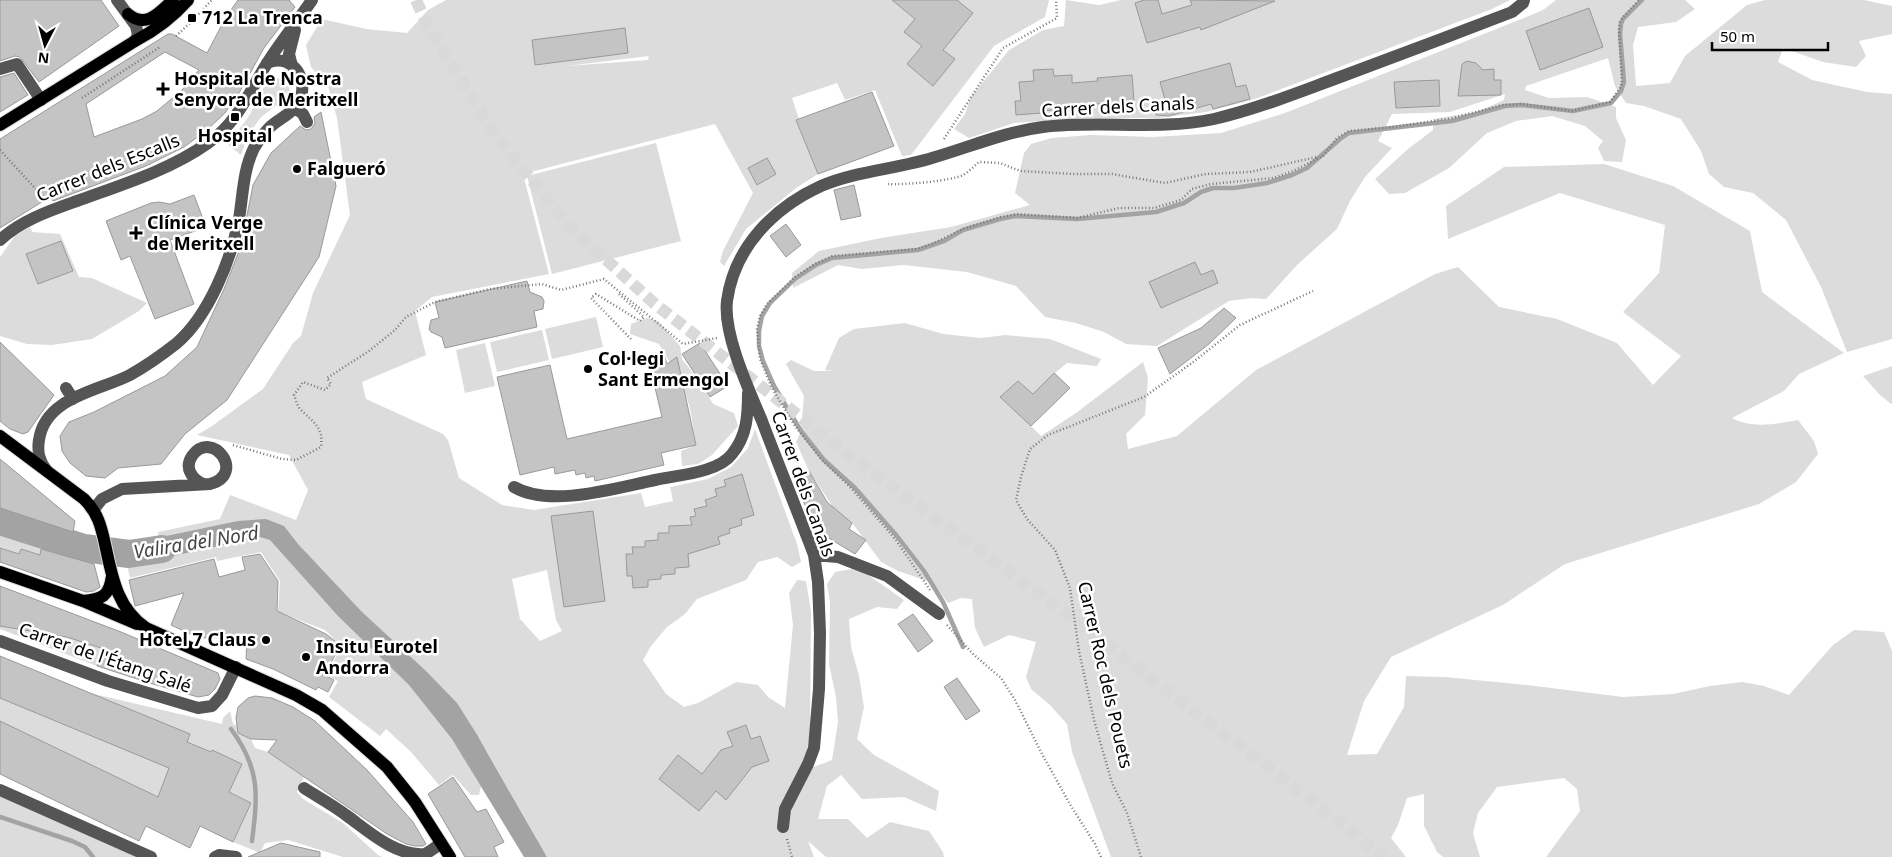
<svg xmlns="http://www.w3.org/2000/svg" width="1892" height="857" font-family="'Noto Sans',sans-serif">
<rect width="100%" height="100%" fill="#fff"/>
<path fill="#dcdcdc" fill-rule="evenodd" d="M446,0H1049L1045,17L994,46L911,155L902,156L875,90L845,100L837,83L792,98L799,119L796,121L818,174L796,188L746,229L724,266L720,262L723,251L753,193L715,124L523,174L549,274L432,297L415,311L426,355L362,382L366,399L443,434L448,440L459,478L502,505L534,510L641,493L645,507L673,501L670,487L708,479L731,467L748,448L755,429L797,544L801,562L792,567L777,557L758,562L746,580L697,599L685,614L667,627L651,646L643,660L666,694L684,707L698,703L736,682L758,685L768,697L785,708L793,625L789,593L797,580L806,581L811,611L810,735L806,754V770L832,760L838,722L836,697L829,664L830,602L827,584L835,572L852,569L864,572L904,600L897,609L877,607L849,619L851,647L859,676L864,707L857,739L874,755L939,791L936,811L904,797L862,799L841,775L827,786L818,819H848L867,838L890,822L929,831L943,852L944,857H826L808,841L814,857H547L485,748L472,772L481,786L479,795H471L453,775L439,785L411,752L386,729L380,736L329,697L338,681L327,675L341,646L325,630L278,612L280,581L261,552L217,561L216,557L130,578L123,545L159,538L158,532L220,519L230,495L296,520L308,490L289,455L197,435L212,426L263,389L293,343L301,336L313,293L350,215L337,118L328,86L311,67L306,45L322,19L366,29L407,33L428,10ZM650,51L648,60L566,66L649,56ZM547,570L556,620L562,631L540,641L520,619L512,579Z
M1066,0L1099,5L1121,0H1510L1492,9L1255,99L1206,112L1158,118H1091L1014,123L969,138L954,129L965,114L971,97L1009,50L1043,30L1064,26Z
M1556,0H1685L1695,9L1676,22L1638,27L1633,45L1636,86L1670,83L1685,56L1747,5L1765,0H1864L1892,6V34L1859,41L1866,56L1856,67L1823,62L1783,48L1778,62L1812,80L1867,92L1892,94V339L1847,352L1821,287L1786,220L1753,193L1724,187L1709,174L1701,151L1681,119L1644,106L1626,103L1615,86L1608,58L1526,86L1525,90L1549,98L1587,97L1616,107V118L1626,140L1622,162L1604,161L1598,148L1603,141L1585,126L1552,116L1516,121L1487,133L1449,168L1405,193L1389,194L1375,179L1408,149L1433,130L1434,119L1477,112L1504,100L1505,94L1450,112L1392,114L1378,141L1392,148L1365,177L1350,201L1337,229L1298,264L1266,299L1252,298L1229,301L1157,346L1126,344L1104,332L1076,323L1045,317L1016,286L967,272L904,265L862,269L838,265L793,288L792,273L819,251L881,238L951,227L1030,205L1015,193L1024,153L1031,144L1052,138L1091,135L1153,137L1221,133L1285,113L1524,18L1543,10Z
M271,78H279L287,82L290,91L289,96L261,117L248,135L241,155L226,143C235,134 242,126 249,116C256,103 261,89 271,78Z
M656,143L681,241L552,274L527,176Z
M1604,164L1673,186L1750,231L1762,292L1844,353L1799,374L1784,391L1732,418C1753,429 1775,424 1798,420L1814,441L1818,454L1796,482L1759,504L1565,564L1503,605L1391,657L1364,701L1347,755L1377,754L1404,707L1406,676L1445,677L1527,685L1623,697L1673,694L1710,686L1742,682L1764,686L1789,695L1833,645L1854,630L1884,632L1892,651V857H1546L1580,811L1577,789L1564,778L1497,787L1478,813L1473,833L1480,857H1443L1437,852L1424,826V794L1407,798L1398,825L1391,838L1406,857H1111L1072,752L1067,724L1050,705L1031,689L1026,677L1036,642L1009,635L984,647L975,628L972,599L961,598L948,603L933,583L898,571L881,562L853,524L833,507L809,471L796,442L801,431L804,396L786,364L791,360L814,371H833L825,370L839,338L854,329L905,323L943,334L981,338L1005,335L1050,339L1101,359L1097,366L1067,363L1055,373L1070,388L1031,426L1041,436L1076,413L1143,362L1148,378L1145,415L1126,434L1128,449L1177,436L1256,370L1435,274L1458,267L1499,307L1557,319L1617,343L1653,385L1681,356L1623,312L1659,273L1665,225L1560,193L1448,239L1446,206L1504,167Z
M30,227L32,232L60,234L79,277L92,278L147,303L139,311L92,339L52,345L27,344L0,336V257L15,236Z
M596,317L603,347L552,359L545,329Z
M647,318L658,321L680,346L682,359L700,382L713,404L734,413L738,426L712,455L698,464L682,466L681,451L696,445L690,408L682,383L659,344L630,334L631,324Z
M542,330L549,360L497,372L490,342Z
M485,343L495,386L465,393L456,350Z
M1892,366V403L1891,404L1879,394L1863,376Z
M0,534L41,549L40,555L21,549L19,554L0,548Z
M0,626L67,637L104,649L97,666L0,629Z
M0,657L90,693L222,724L223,718L230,711L233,724L240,727L238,733L251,739L255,748L268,752L304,777L297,792L303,799L343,823L378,855L382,857H343L288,840L265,843L260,853L233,842L251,803L229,792L242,764L212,750L196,784L162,788L158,797L0,721Z
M0,794L137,857H0Z"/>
<path fill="#a3a3a3" d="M0,508L87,537L94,564L0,534Z
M266,519L284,526L298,544L362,612L427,672L457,703L476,733L547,857H524L452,739L409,685L338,616L270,540L260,537L127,566L123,545L238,521Z"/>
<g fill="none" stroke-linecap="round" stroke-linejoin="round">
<path stroke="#a3a3a3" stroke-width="4.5" d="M963,647L943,602L924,571L897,536L855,488L824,460L801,431L774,386L763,361L759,346V331L762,316L770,303L795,279L816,265L832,258L918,250L944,241L963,230L1000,219L1015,216L1077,219L1156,212L1184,203L1201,192L1213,188H1234L1267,183L1292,175L1307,168L1340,139L1349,133L1452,121L1505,106L1521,105L1573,111L1611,103L1621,91L1624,82L1620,34L1621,24L1623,19L1642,0
M231,729C260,768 258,794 252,841
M0,817L72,841L85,847L93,857"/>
<path stroke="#a3a3a3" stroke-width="28" d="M0,521L84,548L129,554L162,549"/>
</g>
<path fill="#c4c4c4" stroke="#999" fill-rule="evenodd" d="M0,0H101L119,26L39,82L20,57L15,56L0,61Z
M238,0H289L295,7L264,48L239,93L225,113L207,130L184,147L146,166L53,201L50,197L0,228V139L168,34H172L207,53L226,17ZM165,52L199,70L182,90L157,111L142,119L94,137L86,104Z
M892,0H957L973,13L943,50L955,59L933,86L907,64L922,46L904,32L915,19Z
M1144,0H1158L1162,14L1192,5L1190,0L1275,1L1201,30L1200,27L1147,43L1135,3Z
M1589,8L1603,47L1540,70L1526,31Z
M625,28L628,53L535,65L532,40Z
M1467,61L1476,63L1483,70L1494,69V80H1501V95L1458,96L1462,64Z
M1230,63L1236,87L1246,85L1250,99L1213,109L1211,104L1169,116L1156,115L1157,103H1166L1160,82Z
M1053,69L1054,76L1072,75V83L1098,81L1097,78L1132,75L1134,101L1084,105V108L1041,111L1042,113L1016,115L1015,101H1021L1019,82L1034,81L1033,70Z
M14,73L28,95L0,112V77Z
M1439,80L1440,106L1396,108L1394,82Z
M872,92L894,146L818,174L796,120Z
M321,112L336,186L319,257L227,400L185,434L161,464L118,468L105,478L86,476L70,463L62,451L60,436L69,422L94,412L165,376L197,347L224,289L241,246L253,185L271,153L300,126L306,130L311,129L315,123L314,117Z
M767,158L776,174L757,185L748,168Z
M854,185L861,216L841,220L834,190Z
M194,195L206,227L170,240L194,304L155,319L130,256L121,260L106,221L151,203L159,202L170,204Z
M786,224L801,245L786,257L770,236Z
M61,241L73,271L38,284L26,254Z
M1195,262L1201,275L1213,270L1218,283L1161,308L1149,282Z
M527,281L530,292L542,297L544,301L543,309L534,311L537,327L445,348L442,337L431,332L429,329L431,320L439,318L435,302Z
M1224,308L1236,318L1209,344L1170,374L1158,348L1201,328Z
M0,342L54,395L28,432L23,434L10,429L0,421Z
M700,343L728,386L710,397L682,354Z
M664,354L667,364L677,357L696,445L661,453L664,465L595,481L594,476L586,478L585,473L576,475L575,470L555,474L554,467L520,475L497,377L550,365L567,439L662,417L648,358Z
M1054,373L1070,388L1031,426L1000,397L1018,381L1033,394Z
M0,459L75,521L73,532L0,508Z
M809,471L827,502L852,523L849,529L866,540L855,554L819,532L823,528L813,521L795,485Z
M742,474L754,515L741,519L742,525L729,529L730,533L718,537L720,544L688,554L689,567L675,568V574L661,575V579L648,580V587L633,588L632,576H627L626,554H633L632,547H645V541L658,540V533H669V526L692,525L690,517L696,516L694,509L707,506L705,500L717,496L715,489L726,486L724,480Z
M593,511L605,601L564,607L551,516Z
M0,548L19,554L21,549L40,555L41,549L94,564L100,587L94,591L86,592L0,562Z
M260,554L278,581L277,611L326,634L340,645L325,675L334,680L328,692L318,687L316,690L273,669L246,659L247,637L199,638L171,625L184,593L135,606L129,580L214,559L219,577L245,570L242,557Z
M0,586L121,632L218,673L220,679L215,689L209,695L198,697L153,684L97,666L104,649L67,637L0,626Z
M913,614L933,641L918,652L898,624Z
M0,656L190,734L187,742L211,752L212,750L242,764L229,792L251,803L233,842L200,826L190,848L146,826L139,841L0,774V721L158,797L169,768L0,698Z
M957,678L980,711L966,720L944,687Z
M255,696L272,698L293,707L315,721L367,770L413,822L426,844L423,846H415L406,844L387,834L268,752L277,740L251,739L238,733L236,718L238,707L248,698Z
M746,725L751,739L760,736L769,761L752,767L726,800L716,791L699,811L659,779L678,755L702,774L721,750L733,746L727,732Z
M453,777L477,812L486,809L504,842L494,847L498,857H465L428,794Z
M281,843L320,852V857H248Z"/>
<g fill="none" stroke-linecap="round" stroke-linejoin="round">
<path stroke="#d9d9d9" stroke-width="12" stroke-dasharray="12 6" stroke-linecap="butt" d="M416,0L426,22L492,131L569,226L655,304L866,468L1065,613L1350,830L1383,857"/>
<defs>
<path id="major" d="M128,14C146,29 159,13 173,0
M0,125L135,41C156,30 172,18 188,0
M0,436L84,499C98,513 101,526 105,544C112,577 117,608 146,628L296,695L322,710L387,767L415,802L450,857
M0,572L83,601L137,624
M83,601C102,599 109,597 112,576"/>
</defs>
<use href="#major" stroke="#dbdbdb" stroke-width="14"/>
<path stroke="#777" stroke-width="2.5" stroke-dasharray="1 2.5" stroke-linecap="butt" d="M176,36L191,22L212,0
M82,98L160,47
M944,139L1003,48L1057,18L1056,0
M0,150L45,199
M888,184C903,185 951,181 963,175C969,172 974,166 979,162L1000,163L1020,171L1073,174H1112L1165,183L1206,174L1250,172L1317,157
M619,294L644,317L640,321L596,294L591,298L631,339
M233,445L282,459L296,460L321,447C324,427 313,422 301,410C297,406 296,400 294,395L303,382L325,390L331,384L327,378L369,351L395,330L406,317L435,302L490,289L542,284L561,290L604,279L683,344L717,338
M930,590L896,540L851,488L821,459L795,426L772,388L760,359L757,329L760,316L767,304L795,277L815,264L833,256L917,249L932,244L963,229L1001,217L1018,214L1077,218L1119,208H1154L1181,200L1192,189L1211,184L1274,178L1293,171L1323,156L1337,138L1349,131L1393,127L1452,118L1503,105L1522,104L1572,111L1610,102L1620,88L1622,83L1619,28L1620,22L1624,16L1639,0
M947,625L973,654L1001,678L1015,700L1042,754L1071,806L1095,844L1101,857
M787,839L792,857
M1141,857L1127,813L1112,783L1094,720L1079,651L1070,588L1055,550L1027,519L1016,500L1021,477L1030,449L1048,435L1144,397L1192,363L1240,325L1313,291"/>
<path stroke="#555" stroke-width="12" d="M117,0L136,26L138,35L135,41
M292,66L289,54L295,30
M0,69L17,64L41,100
M295,108L303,114L307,122
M0,240C22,220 49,211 77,201C121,185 170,170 208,143C238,122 248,94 266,65C280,42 297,22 312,0
M66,388L73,399
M47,471C39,461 37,452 39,440C45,397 99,391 130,375C146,366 163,354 177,343C209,315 231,260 239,219C243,195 243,170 254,148C258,141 264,133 270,127C282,116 300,111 302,92C305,71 287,54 267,63
M514,487C550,508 616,488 655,480C677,475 718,473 732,454C747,436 748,415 748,393
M94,509L102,499L122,489L210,484C247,474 212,428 192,456C184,468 192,479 203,484
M814,555L838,557L887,576L939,614
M0,641L108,681L198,708L212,706L222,695L236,667
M304,788C318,797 333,805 346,815C367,830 396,857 425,854C431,851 436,847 441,843
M0,790L151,857
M783,827L785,809L808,764L814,748L819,689L820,633L818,582L814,555C797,510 779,466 762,421C749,390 723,334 727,301C734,248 773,208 821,186C856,171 896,169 932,158C970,147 1004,132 1043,127C1100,120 1158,131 1214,119C1257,109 1299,92 1340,77C1397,56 1455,34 1512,12L1523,3L1524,0
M215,857L219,855L236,857"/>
<use href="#major" stroke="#000" stroke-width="12"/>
</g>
<g fill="#000" stroke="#fff" stroke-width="2">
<rect x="187" y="13" width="10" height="10" rx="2.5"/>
<path d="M160.5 81.5h5v5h5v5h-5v5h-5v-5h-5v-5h5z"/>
<rect x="230" y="112" width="10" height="10" rx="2.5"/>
<circle cx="297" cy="169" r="5"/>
<path d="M133.5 225.5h5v5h5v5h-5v5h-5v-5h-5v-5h5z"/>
<circle cx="588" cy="369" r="5"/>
<circle cx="266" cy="640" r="5"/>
<circle cx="306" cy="657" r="5"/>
</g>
<g text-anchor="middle" stroke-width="5" stroke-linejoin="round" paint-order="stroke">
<g font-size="18" font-weight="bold" fill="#000" stroke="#fff" text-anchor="start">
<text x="202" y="24">712 La Trenca</text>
<text x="174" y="85">Hospital de Nostra<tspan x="174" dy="21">Senyora de Meritxell</tspan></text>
<text x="235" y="142" text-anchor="middle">Hospital</text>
<text x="307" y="175">Falgueró</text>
<text x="147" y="229">Clínica Verge<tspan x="147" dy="21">de Meritxell</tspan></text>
<text x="598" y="365">Col·legi<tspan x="598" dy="21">Sant Ermengol</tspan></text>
<text x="256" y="646" text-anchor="end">Hotel 7 Claus</text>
<text x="316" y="653">Insitu Eurotel<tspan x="316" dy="21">Andorra</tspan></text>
</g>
<g font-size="18" fill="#000" stroke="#fff">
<text transform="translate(1118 107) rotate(-3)" y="6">Carrer dels Canals</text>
<text transform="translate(108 168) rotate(-22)" y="6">Carrer dels Escalls</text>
<text transform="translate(803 484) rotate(70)" y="6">Carrer dels Canals</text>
<text transform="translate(105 658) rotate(19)" y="6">Carrer de l'Étang Salé</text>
<text transform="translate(1105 675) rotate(77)" y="6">Carrer Roc dels Pouets</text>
</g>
<g font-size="19" font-style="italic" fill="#444" stroke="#fff">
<text transform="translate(196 542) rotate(-9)" y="7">Valira del Nord</text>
</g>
</g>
<g transform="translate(45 45) rotate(186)" stroke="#ffffff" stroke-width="4" paint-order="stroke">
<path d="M0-4L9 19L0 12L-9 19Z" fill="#000000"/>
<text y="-8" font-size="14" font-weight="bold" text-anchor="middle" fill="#000000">N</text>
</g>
<path d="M1712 42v8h116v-8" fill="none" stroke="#000000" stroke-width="2.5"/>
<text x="1720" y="42" font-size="15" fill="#000000" stroke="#ffffff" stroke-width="4" paint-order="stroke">50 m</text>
</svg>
